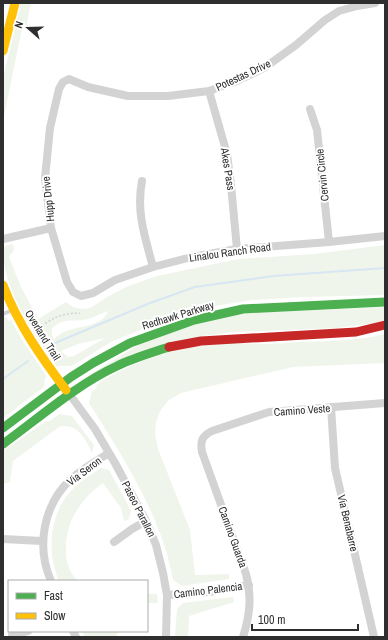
<svg xmlns="http://www.w3.org/2000/svg" width="388" height="640" font-family="'Archivo Narrow',sans-serif">
<rect width="100%" height="100%" fill="#fff"/>
<path fill="#f0f5eb" fill-rule="evenodd" d="M21,3H32L30,6L27,25L23,24L3,121V78Z
M13,244L14,250L9,257L21,287L38,319L66,302L73,307L82,309H86L92,307L107,297L126,287L157,276L238,259L314,254L385,245V295L302,297L252,300L215,306L145,328L111,342L72,366H59L57,367C34,334 3,290 3,249L5,246ZM108,311C102,331 65,323 54,340L52,334V328C67,316 71,323 88,319C95,317 102,313 108,311ZM105,338L74,356L68,357L61,351L78,344Z
M385,307V320L375,323L338,328L234,332L203,336L80,381L81,380L140,344L197,323L248,313Z
M6,317L9,321L11,320L22,340L47,377L45,378L44,387L3,418V318Z
M385,334V363L293,367L181,393L169,400L160,411L156,422L155,434L158,449L190,530L195,575L229,574V579L182,586L173,580C162,517 123,457 89,403L92,391L97,388L96,385C126,364 176,347 213,344C232,342 251,344 270,344C280,344 291,342 301,342C329,341 358,341 385,334Z
M59,414L72,416L94,445L92,453C86,439 76,422 59,427L13,461L10,482L3,484V451L46,421H50Z
M101,468L109,470L131,510L129,519L124,521L121,508L103,483C80,500 65,522 66,551C66,563 69,572 78,581H59C47,554 49,517 69,493C78,483 89,476 101,468Z
M147,594H157L158,603H147Z
M233,597L234,602L189,616L188,637H175L177,609L183,603Z
M82,631H118L116,637H85Z"/>
<g fill="none" stroke-linecap="round" stroke-linejoin="round">
<path stroke="#d7e6f3" stroke-width="2" d="M55,343L150,303L195,287L273,276L385,268
M3,379L28,361"/>
<path stroke="#d3d3d3" stroke-width="1.5" stroke-dasharray="2 2" stroke-linecap="butt" d="M35,330C52,319 59,313 80,313"/>
<path stroke="#d3d3d3" stroke-width="4" d="M3,314L13,310"/>
<path stroke="#d3d3d3" stroke-width="8" d="M375,3L357,6L339,11L325,20L296,45L264,68L239,80L209,91L168,96H128L88,87L69,79L63,82L59,89L50,128L45,178L51,228L67,282L73,292L81,296L93,293L115,280L153,267L192,257L237,249L329,242L385,236
M209,91L227,154L231,185L237,249
M310,109L317,130L329,242
M142,181C136,212 145,237 153,267
M3,239L51,228
M70,395L95,429L115,463L146,521L156,545L163,573L167,595L166,637
M331,407L335,468L374,637
M3,539L42,541
M114,542L132,529L146,521
M51,581C36,547 43,505 71,479C82,469 96,461 109,453
M167,595L209,592L249,585
M73,631L76,637
M12,635L28,631
M243,637C250,615 252,596 246,574L202,452C200,441 202,436 212,431L269,412L385,403"/>
<path stroke="#4caf50" stroke-width="9" d="M3,428L71,377L93,363L130,343L194,320L243,309L385,302
M3,444C39,418 76,385 117,366C133,358 151,353 169,347"/>
<path stroke="#ffc107" stroke-width="9" d="M3,51L15,3
M3,285C18,324 41,357 66,390"/>
<path stroke="#c62828" stroke-width="9" d="M169,347L201,341L356,332L385,325"/>
</g>
<g text-anchor="middle" stroke-width="4" stroke-linejoin="round" paint-order="stroke">
<g font-size="11" fill="#2e2e2e" stroke="#fff">
<text transform="translate(243 75) rotate(-25)" y="4">Potestas Drive</text>
<text transform="translate(228 169) rotate(81)" y="4">Akes Pass</text>
<text transform="translate(322 175) rotate(-96)" y="4">Cervin Circle</text>
<text transform="translate(48 199) rotate(-96)" y="4">Hupp Drive</text>
<text transform="translate(230 252) rotate(-8)" y="4">Linalou Ranch Road</text>
<text transform="translate(178 315) rotate(-17)" y="4">Redhawk Parkway</text>
<text transform="translate(43 335) rotate(58)" y="4">Overland Trail</text>
<text transform="translate(302 410) rotate(-4)" y="4">Camino Veste</text>
<text transform="translate(84 471) rotate(-37)" y="4">Via Seron</text>
<text transform="translate(139 509) rotate(63)" y="4">Paseo Parallon</text>
<text transform="translate(348 523) rotate(77)" y="4">Via Benabarre</text>
<text transform="translate(233 537) rotate(70)" y="4">Camino Guarda</text>
<text transform="translate(208 590) rotate(-7)" y="4">Camino Palencia</text>
</g>
</g>
<rect width="388" height="640" fill="none" stroke="#2e2e2e" stroke-width="8"/>
<rect x="8" y="580" width="140" height="52" fill="#ffffff" stroke="#ababab"/>
<rect x="16" y="593" width="20" height="6" fill="#4caf50" stroke="#ababab"/>
<text x="44" y="600" font-size="12" fill="#2e2e2e">Fast</text>
<rect x="16" y="613" width="20" height="6" fill="#ffc107" stroke="#ababab"/>
<text x="44" y="620" font-size="12" fill="#2e2e2e">Slow</text>
<g transform="translate(28 28) rotate(290)" stroke="#ffffff" stroke-width="3" paint-order="stroke">
<path d="M0-3L7 15L0 10L-7 15Z" fill="#2e2e2e"/>
<text y="-6" font-size="11" font-weight="bold" text-anchor="middle" fill="#2e2e2e">N</text>
</g>
<path d="M252 624v6h106v-6" fill="none" stroke="#2e2e2e" stroke-width="2"/>
<text x="258" y="624" font-size="12" fill="#2e2e2e" stroke="#ffffff" stroke-width="3" paint-order="stroke">100 m</text>
</svg>
